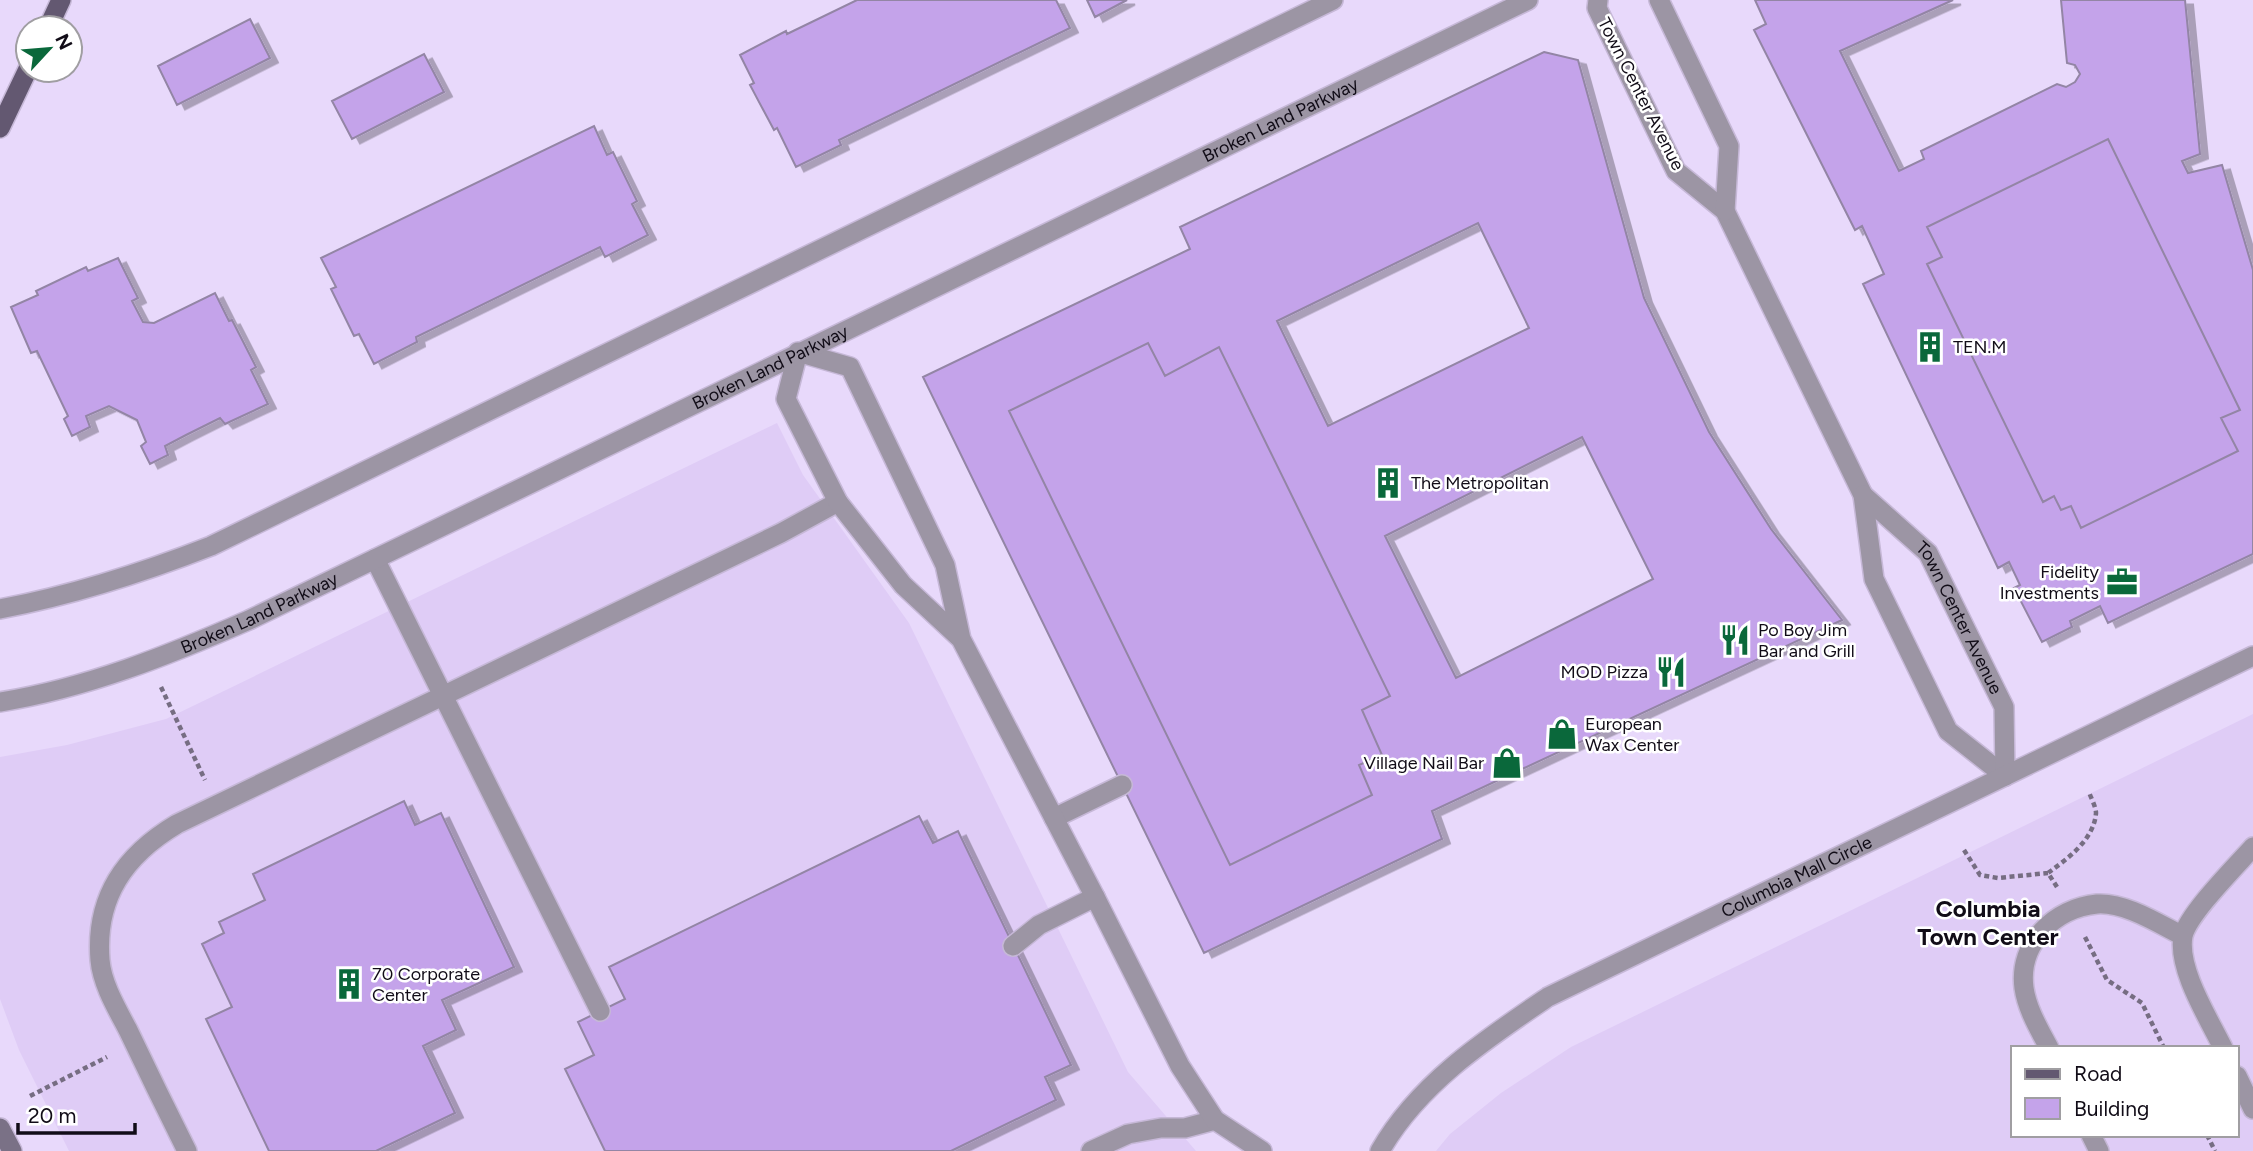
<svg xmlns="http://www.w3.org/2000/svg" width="2253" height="1151" font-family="Figtree,sans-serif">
<defs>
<filter id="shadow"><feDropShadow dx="8" dy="4.5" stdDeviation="0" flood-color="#0004"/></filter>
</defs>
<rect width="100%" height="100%" fill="#e8d9fb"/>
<path fill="#dfccf6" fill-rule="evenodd" d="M777,423L803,475L909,623L1128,1072L1196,1151H69L19,1050L0,999V757L67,745L166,719Z
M2253,714V1151H1436L1450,1134L1501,1093L1571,1047ZM2013,1048H2237V1135H2013Z"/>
<path fill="#c4a3ea" stroke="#9385a5" stroke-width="2" fill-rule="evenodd" filter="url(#shadow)" d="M857,0H1056L1070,28L839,140L841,145L796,167L777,128L774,130L750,85L754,83L740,55L786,31L787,34Z
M1087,0H1127L1095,17Z
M1755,0H1953L1840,51L1899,171L1924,159L1921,151L2057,84L2066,87L2075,82L2080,74L2075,65L2067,63L2061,0H2185L2200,154L2182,161L2188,173L2222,165L2253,270V554L2108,623L2100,606L2070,621L2072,627L2042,642L2014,588L2020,585L2009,562L1998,568L1863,284L1884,274L1862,226L1855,230L1754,30L1766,24ZM2108,139L2240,410L2221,418L2238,451L2081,528L2071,506L2061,510L2054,496L2043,502L1927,264L1942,257L1927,227Z
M250,19L270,58L177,105L158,66Z
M1544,52L1578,60L1644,298L1709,432L1771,529L1842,620L1432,811L1442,839L1204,953L923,377L1190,249L1180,227ZM1478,223L1529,328L1328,426L1277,321ZM1148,343L1165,376L1219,347L1390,696L1362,710L1382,755L1359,765L1372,795L1230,865L1009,411ZM1582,437L1653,579L1456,678L1385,536Z
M424,54L444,92L352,139L332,101Z
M594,126L607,155L613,152L637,201L632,204L648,235L605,257L600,247L416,337L417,342L374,364L359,334L354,336L331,289L336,287L321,258Z
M2108,139L2240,410L2221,418L2238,451L2081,528L2071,506L2061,510L2054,496L2043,502L1927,264L1942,257L1927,227Z
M118,258L138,298L132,301L143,322L154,323L215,293L229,321L232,320L256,367L251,370L268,404L225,424L220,418L186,435L165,446L168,455L150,464L141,446L146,442L137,420L109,406L86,416L90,427L72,436L64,419L68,416L37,351L31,353L11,307L38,295L36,291L86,267L88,271Z
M1148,343L1165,376L1219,347L1390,696L1362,710L1382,755L1359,765L1372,795L1230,865L1009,411Z
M404,801L415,825L441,813L514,967L442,1000L456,1030L423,1046L455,1113L376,1151H269L206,1019L232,1007L202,944L224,933L219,922L265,900L253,874Z
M919,816L933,843L958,831L1071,1065L1045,1077L1056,1100L951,1151H605L565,1069L594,1055L578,1022L625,999L609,967Z"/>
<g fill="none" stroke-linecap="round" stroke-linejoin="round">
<defs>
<path id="service" d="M375,559L600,1011
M1054,818L1122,785
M1013,946L1039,925L1095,897
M2049,1048C2039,1029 2027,1009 2024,988C2018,943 2055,908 2097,904C2125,902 2159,924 2183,936
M2223,1048C2209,1019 2177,969 2183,936C2188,914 2237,865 2253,847
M2237,1076L2253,1109
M2091,1135L2099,1151
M187,1151C167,1111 147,1070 128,1030C117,1009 102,984 100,960C95,897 125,855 177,824L781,533L838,502
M1091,1151L1128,1134L1161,1128H1185L1215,1120"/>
<g id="minor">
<path d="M1598,0L1597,8L1676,171L1725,211L1863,495L1874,579L1948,731L2005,776"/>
<path d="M1659,0L1729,146L1725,211"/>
<path id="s1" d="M1863,495L1928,553L2004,707L2005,776"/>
<path d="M961,639L903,585L838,502L786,399L798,352L850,367L945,565L961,639L1095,897L1180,1066L1215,1120L1262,1151"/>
<path id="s2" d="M1380,1151C1418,1084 1486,1039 1548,997L2253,656"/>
</g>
<g id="tertiary">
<path d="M0,609C73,595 142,573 211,546L1333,0"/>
<path id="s3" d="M0,702C87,688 169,655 249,620L1528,0"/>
</g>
<path id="secondary" d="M0,1128L12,1151"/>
<path id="primary" d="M48,28L61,0
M0,128L28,69"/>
</defs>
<use href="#service" stroke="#c6b8d7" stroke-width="22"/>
<use href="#minor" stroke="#c6b8d7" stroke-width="22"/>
<use href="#tertiary" stroke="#c6b8d7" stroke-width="22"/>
<use href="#secondary" stroke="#c6b8d7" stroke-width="22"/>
<use href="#primary" stroke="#c6b8d7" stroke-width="22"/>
<path stroke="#766d82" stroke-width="4.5" stroke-dasharray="5 3.5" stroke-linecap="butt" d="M161,687L205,780
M1964,850L1980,875L1998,878L2048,873
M2057,887L2048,873C2067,859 2094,840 2096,813C2096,807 2091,798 2089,792
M2085,937L2107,980L2142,1003L2164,1048
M30,1096L107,1057
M2207,1135L2215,1151"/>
<use href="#service" stroke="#9c95a4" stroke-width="19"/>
<use href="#minor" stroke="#9c95a4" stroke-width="19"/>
<use href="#tertiary" stroke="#9c95a4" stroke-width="19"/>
<use href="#secondary" stroke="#7a7186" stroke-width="19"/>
<use href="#primary" stroke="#635871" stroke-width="19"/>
</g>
<defs>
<symbol id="building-bare" viewBox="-9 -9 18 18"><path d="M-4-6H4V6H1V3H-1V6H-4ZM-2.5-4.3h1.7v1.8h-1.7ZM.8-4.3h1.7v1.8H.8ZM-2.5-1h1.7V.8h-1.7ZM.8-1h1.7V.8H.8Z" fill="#0a683b" stroke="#fff" stroke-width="2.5" paint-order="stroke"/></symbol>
<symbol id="office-bare" viewBox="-9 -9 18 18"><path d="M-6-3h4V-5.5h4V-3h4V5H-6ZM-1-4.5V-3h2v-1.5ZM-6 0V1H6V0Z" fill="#0a683b" stroke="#fff" stroke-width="2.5" paint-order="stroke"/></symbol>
<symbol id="restaurant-bare" viewBox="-9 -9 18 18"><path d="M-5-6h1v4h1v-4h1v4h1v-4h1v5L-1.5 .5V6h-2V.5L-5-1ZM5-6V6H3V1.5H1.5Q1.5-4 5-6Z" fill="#0a683b" stroke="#fff" stroke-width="2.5" paint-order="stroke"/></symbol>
<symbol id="shop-bare" viewBox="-9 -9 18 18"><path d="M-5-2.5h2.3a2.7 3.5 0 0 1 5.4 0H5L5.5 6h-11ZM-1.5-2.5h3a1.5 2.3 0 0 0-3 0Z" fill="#0a683b" stroke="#fff" stroke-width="2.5" paint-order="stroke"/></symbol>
</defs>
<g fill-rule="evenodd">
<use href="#building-bare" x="1908" y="325" width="44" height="44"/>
<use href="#building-bare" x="1366" y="461" width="44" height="44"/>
<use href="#office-bare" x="2100" y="560" width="44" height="44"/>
<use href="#restaurant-bare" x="1713" y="618" width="44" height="44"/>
<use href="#restaurant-bare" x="1649" y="650" width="44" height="44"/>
<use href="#shop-bare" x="1540" y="712" width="44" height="44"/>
<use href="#shop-bare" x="1485" y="741" width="44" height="44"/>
<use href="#building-bare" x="327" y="962" width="44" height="44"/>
</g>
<g text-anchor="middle" stroke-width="5" stroke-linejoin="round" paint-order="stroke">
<g font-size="18" fill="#110c17" stroke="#fff">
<text transform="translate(1641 94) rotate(63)" y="6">Town Center Avenue</text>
<text dy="6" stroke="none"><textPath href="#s3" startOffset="1409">Broken Land Parkway</textPath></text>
<text dy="6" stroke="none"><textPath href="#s3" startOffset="842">Broken Land Parkway</textPath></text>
<text dy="6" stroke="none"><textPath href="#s3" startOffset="275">Broken Land Parkway</textPath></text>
<text dy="6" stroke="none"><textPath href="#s1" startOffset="159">Town Center Avenue</textPath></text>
<text dy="6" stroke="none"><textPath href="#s2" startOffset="506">Columbia Mall Circle</textPath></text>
</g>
<g font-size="18" fill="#110c17" stroke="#fff" text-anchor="start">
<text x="1953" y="353">TEN.M</text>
<text x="1411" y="489">The Metropolitan</text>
<text x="2099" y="578" text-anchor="end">Fidelity<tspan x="2099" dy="21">Investments</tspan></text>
<text x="1758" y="636">Po Boy Jim<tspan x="1758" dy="21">Bar and Grill</tspan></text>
<text x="1648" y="678" text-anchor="end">MOD Pizza</text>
<text x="1585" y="730">European<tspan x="1585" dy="21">Wax Center</tspan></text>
<text x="1484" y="769" text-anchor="end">Village Nail Bar</text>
<text x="372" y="980">70 Corporate<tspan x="372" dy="21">Center</tspan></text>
</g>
<g font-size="24" font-weight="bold" fill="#110c17" stroke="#fff">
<text x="1988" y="917">Columbia<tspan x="1988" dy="28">Town Center</tspan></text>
</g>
</g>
<rect x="2011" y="1046" width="228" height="91" fill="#ffffff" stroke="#a09ea2" stroke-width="2"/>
<rect x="2025" y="1069" width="35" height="10" fill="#635871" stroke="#a09ea2" stroke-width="2"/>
<text x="2074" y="1081" font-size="21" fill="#110c17">Road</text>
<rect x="2025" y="1098" width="35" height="21" fill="#c4a3ea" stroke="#a09ea2" stroke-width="2"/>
<text x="2074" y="1116" font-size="21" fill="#110c17">Building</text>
<g transform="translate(49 49) rotate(64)"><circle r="33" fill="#ffffff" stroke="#a09ea2" stroke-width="2"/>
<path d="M0-5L12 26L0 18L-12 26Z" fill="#0a683b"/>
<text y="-10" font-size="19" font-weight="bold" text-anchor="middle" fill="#110c17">N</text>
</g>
<path d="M18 1123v10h117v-10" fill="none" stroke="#110c17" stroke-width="3.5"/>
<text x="28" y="1123" font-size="21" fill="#110c17" stroke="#ffffff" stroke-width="5" paint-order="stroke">20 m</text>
</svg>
